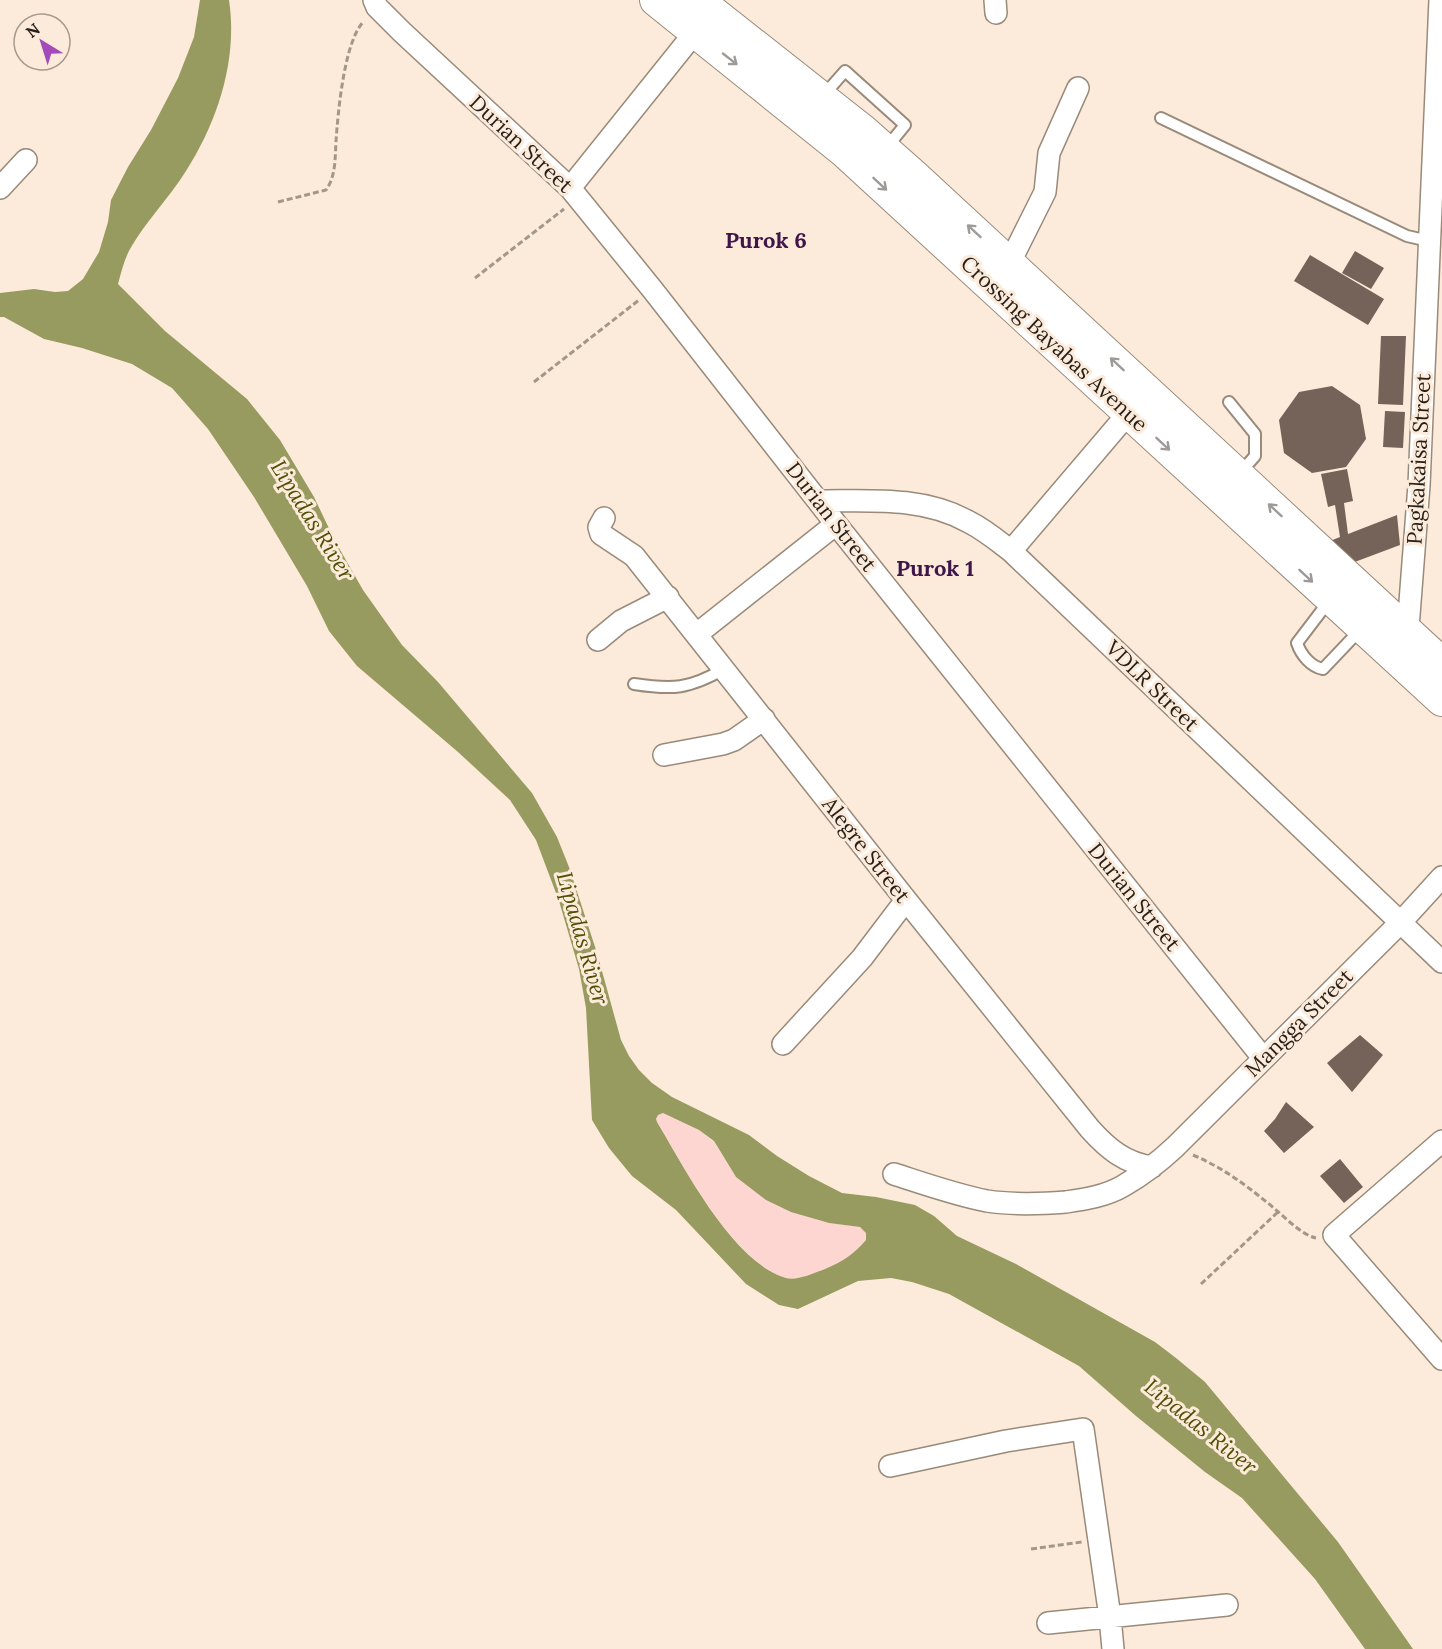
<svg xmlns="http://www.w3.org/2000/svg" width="1442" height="1649" font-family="Lora,serif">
<rect width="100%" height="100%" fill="#fcebda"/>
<path fill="#fdd6d2" d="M663,1113L699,1130L714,1142L736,1177L811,1218L829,1223L860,1227L866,1233V1240C854,1254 842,1262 825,1269C814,1273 797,1281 786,1278C734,1263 684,1166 657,1122L656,1119L658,1115Z"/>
<path fill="#989b5f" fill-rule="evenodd" d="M200,0H229C238,59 218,121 186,171C169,198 146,221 130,249C124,260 121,273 118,284L165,331L247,399L280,440L314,497L335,541L363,590L402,645L438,682L532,793L557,837L569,867L597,953L621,1040L629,1056L639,1070L652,1083L672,1097L749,1135L777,1156L809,1176L842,1193L876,1197L915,1205L934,1216L957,1236L1016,1264L1155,1342L1176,1358L1205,1382L1338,1542L1413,1649H1365L1315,1579L1242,1498L1205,1472L1136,1416L1079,1366L949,1294L912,1282L891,1278L858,1281L798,1309L779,1305L746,1284L676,1210L632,1176L609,1148L592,1120L586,1008L579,969L559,901L536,840L510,800L458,752L357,666L329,631L307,586L254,497L208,429L172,388L132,364L82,348L44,339L4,317H0V293L34,289L55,292L68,291L83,279L99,252L108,222L111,200L128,167L151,130L178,78L194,37ZM663,1113L699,1130L714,1141L736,1177L766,1200L791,1212L829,1223L860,1227L866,1233V1240C854,1254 842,1262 825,1269C814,1273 797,1281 786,1278C733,1263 684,1167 657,1122L656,1119L658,1115Z"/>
<path fill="#756259" d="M1355,251L1384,268L1371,289L1342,273Z
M1310,255L1384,299L1368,325L1294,281Z
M1381,336H1406L1403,405L1378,404Z
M1332,386L1360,405L1366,439L1346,467L1312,473L1284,453L1279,420L1299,392Z
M1385,411L1405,412L1403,448L1383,447Z
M1347,469L1353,501L1344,503L1348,534L1397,515L1400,545L1352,563L1330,541L1340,537L1335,505L1328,507L1321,474Z
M1360,1035L1383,1055L1352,1092L1327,1063Z
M1286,1102L1314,1127L1284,1153L1264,1131L1275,1119Z
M1340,1159L1363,1187L1344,1203L1320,1176Z"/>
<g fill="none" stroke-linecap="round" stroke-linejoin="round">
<defs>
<path id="lane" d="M823,96L845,71L905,125L887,147
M1161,118L1407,236L1429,241
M1229,402L1255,434V456L1240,473
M1329,601L1297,643C1301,655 1311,667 1323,669L1361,629
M634,684C673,690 689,689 724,669"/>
<path id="street" d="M374,0L377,7L402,32L570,188L652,289L836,524L1263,1058
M995,0L996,13
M0,188L26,160
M570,188L704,21
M1009,264L1045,192L1049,153L1078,88
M818,501C869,501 923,496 969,522C985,530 998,541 1011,551L1442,962
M604,518L599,527L601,534L634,556L906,900L1090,1129C1108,1149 1125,1163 1152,1167
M1011,551L1137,403
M697,634L836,524
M598,640L621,621L668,597
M1407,641L1419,485L1440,0
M664,755L723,744L734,740L764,719
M783,1044L862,958L906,900
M1442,1141L1334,1235L1442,1359
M894,1174C925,1184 956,1195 987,1201C1013,1205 1040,1204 1066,1202C1086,1199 1106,1196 1123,1186C1142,1175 1159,1162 1175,1147L1400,923L1442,877
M890,1466L1006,1441L1083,1429L1110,1617L1113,1649
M1048,1623L1227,1605"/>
<path id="primary" d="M656,0L844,151L1442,700
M697,0L862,130L914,176L1442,664"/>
</defs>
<use href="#lane" stroke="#998a7a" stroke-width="14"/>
<use href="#street" stroke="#998a7a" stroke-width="24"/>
<use href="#primary" stroke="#998a7a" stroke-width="34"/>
<path stroke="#a3978a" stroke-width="3" stroke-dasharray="6 3" stroke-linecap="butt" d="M278,202L326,190C336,176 335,158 336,141C338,113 344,41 364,21
M475,278L564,209
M534,382L639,300
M1193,1155C1219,1166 1242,1182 1264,1200C1278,1210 1300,1235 1316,1238
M1201,1284L1279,1211
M1031,1549L1082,1542"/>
<use href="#lane" stroke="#fff" stroke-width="10"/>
<use href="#street" stroke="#fff" stroke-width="21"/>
<use href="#primary" stroke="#fff" stroke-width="32"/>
</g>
<defs><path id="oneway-shaft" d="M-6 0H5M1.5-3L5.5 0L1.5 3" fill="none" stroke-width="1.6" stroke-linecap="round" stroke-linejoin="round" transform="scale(1.5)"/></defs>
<g stroke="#9d9a98">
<use href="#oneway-shaft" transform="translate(730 59) rotate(38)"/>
<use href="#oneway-shaft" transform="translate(880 184) rotate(43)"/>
<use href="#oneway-shaft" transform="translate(974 231) rotate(-137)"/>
<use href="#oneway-shaft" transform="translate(1117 364) rotate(-137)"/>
<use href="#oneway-shaft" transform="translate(1163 444) rotate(43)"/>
<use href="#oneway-shaft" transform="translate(1275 510) rotate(-137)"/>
<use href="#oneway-shaft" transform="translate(1306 576) rotate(43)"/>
</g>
<g text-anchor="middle" stroke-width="6" stroke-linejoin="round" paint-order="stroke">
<g font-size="21" fill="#251f19" stroke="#fcebda">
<text transform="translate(521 144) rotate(43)" y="7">Durian Street</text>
<text transform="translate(1054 344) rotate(43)" y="7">Crossing Bayabas Avenue</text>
<text transform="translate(1419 459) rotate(-87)" y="7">Pagkakaisa Street</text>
<text transform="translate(831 517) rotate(52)" y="7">Durian Street</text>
<text transform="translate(1152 686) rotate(44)" y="7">VDLR Street</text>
<text transform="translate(866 850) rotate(52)" y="7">Alegre Street</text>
<text transform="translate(1134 897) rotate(51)" y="7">Durian Street</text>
<text transform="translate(1299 1023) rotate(-45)" y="7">Mangga Street</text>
</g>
<g font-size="22" font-weight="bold" fill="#3f164a" stroke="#fcebda">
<text x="766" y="248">Purok 6</text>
<text x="935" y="576">Purok 1</text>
</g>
<g font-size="22" font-style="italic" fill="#4f5006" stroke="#fcebda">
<text transform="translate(313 520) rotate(58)" y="8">Lipadas River</text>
<text transform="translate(583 938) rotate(74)" y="8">Lipadas River</text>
<text transform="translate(1201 1426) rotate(39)" y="8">Lipadas River</text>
</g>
</g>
<g transform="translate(42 42) rotate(322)"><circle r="28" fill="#fcebda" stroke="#a6998d" stroke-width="1.5"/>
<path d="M0-4.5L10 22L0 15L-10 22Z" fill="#a34cb9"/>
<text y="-9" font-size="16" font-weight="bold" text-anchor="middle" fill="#251f19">N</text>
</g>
</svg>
